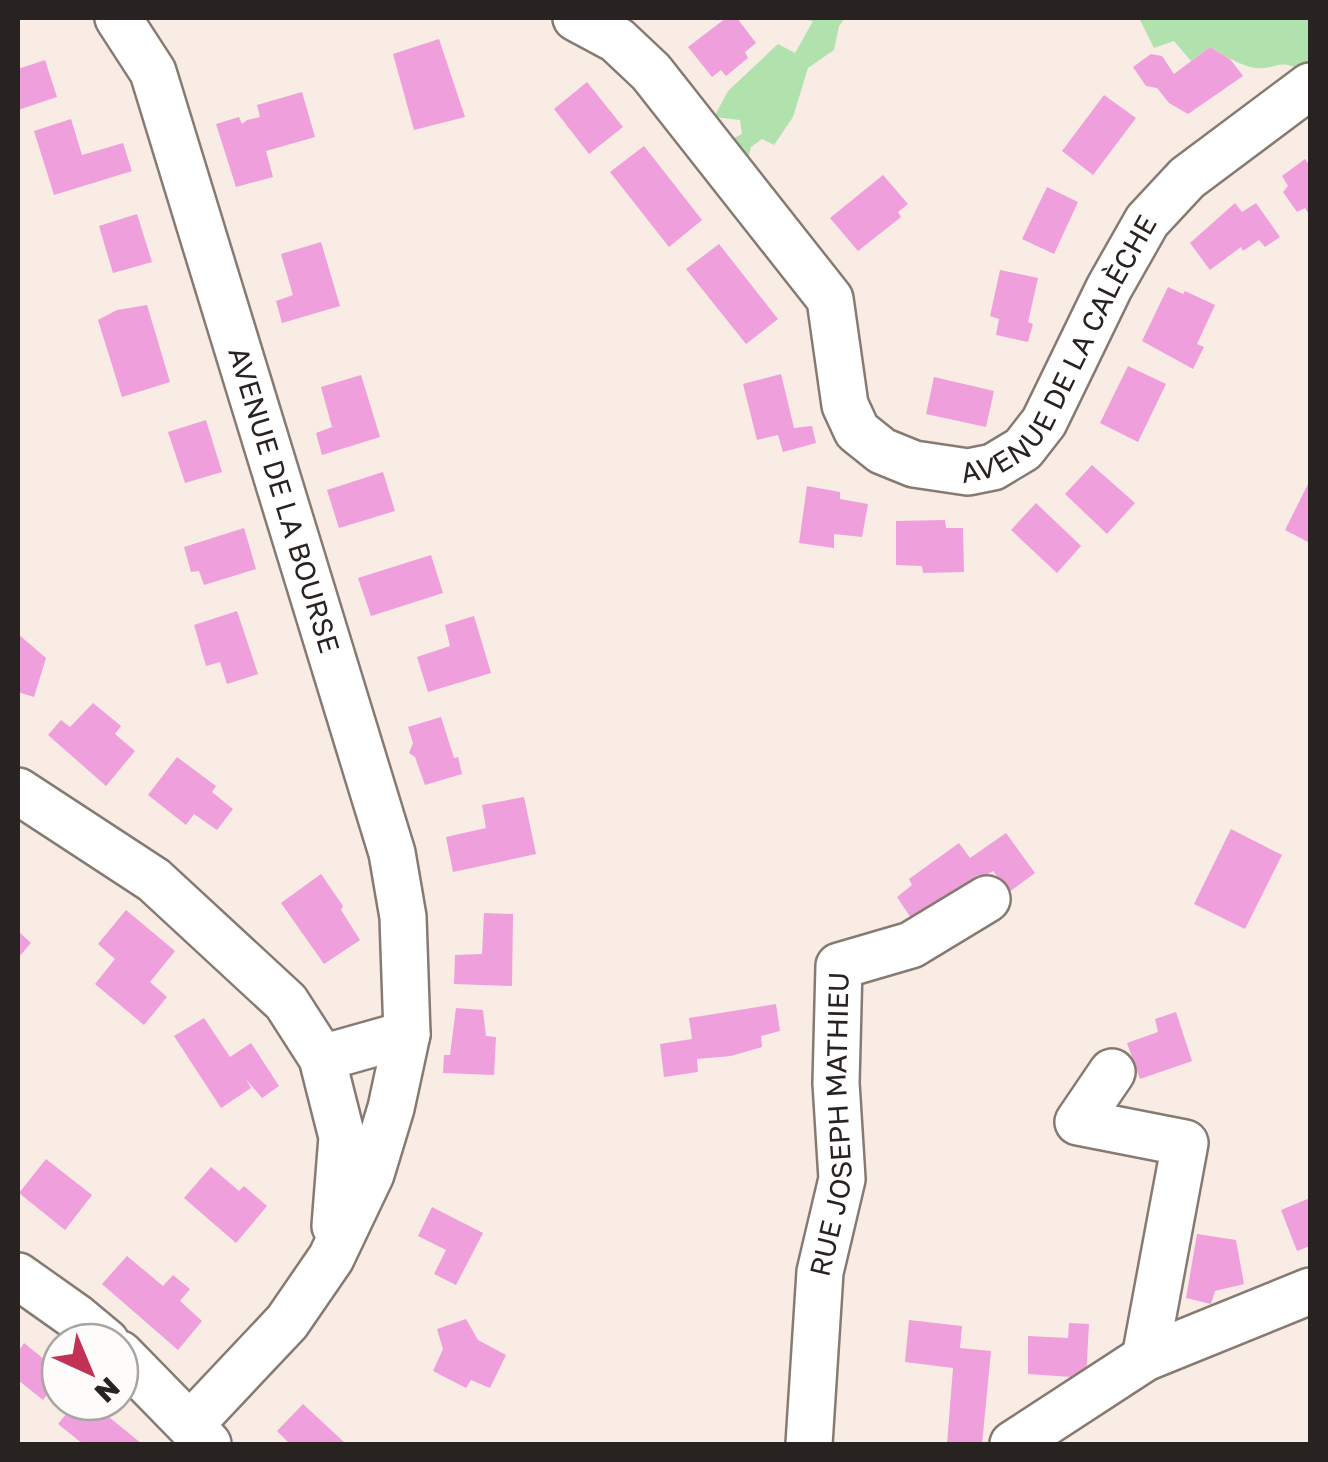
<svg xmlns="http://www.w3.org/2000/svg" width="1328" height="1462" font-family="'Golos Text',sans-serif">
<rect width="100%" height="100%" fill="#f9ece4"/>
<path fill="#b1e2ad" d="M802,18H845L839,26L834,50L808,68L793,117L774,145L762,139L751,147L746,167L722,144L742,134L740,120L714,117L728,91L778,44L795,53L813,21L800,19Z
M1139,18H1310V63L1302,71C1278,57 1277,70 1255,68C1240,66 1223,54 1210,47L1191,61L1174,41L1154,48Z"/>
<path fill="#ef9fdb" d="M726,18H737L756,43L745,52L748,58L726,76L721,70L712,77L688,47Z
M439,39L465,117L414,130L393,54Z
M1210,47L1230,59L1243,76L1188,114L1169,103L1157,88L1146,86L1133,67L1151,54L1162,56L1174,74Z
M45,60L57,97L18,110V69Z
M587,82L623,127L589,154L554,109Z
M302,92L315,137L266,151L273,177L236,187L216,124L239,117L242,124L247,120L260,117L257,105Z
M1104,95L1136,118L1093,175L1062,151Z
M71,119L82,155L123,143L132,171L54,195L34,131Z
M644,146L702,220L669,247L610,172Z
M1305,159L1310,166V216L1305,208L1297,212L1283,192L1288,186L1282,176Z
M883,175L908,204L898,212L901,217L858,251L830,218Z
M1047,187L1078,202L1054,254L1022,239Z
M1235,203L1242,212L1256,203L1280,237L1265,247L1259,240L1243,251L1241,247L1210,270L1190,243Z
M137,214L152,262L113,273L99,226Z
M321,242L340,306L282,323L276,301L293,295L281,254Z
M719,244L778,319L746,344L686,269Z
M1000,270L1038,278L1028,322L1033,324L1028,342L996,335L999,319L990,316Z
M1168,287L1183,294L1185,291L1215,305L1197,344L1204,347L1193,369L1142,341Z
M147,305L170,382L122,397L98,320L117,310Z
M1128,366L1166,384L1138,442L1100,423Z
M781,374L794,428L812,426L816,443L783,452L778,435L757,440L743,384Z
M361,375L380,437L322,455L316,433L332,427L321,387Z
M934,377L994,391L986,427L926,414Z
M206,420L222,472L185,483L168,432Z
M1092,465L1135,503L1107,534L1065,494Z
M383,472L395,511L339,528L327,490Z
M1310,480V543L1285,530Z
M807,486L840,492V499L868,504L862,537L834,534V548L799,543Z
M1036,503L1081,546L1057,573L1011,530Z
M945,520L946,528H963L964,572L923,573L922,566L896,565V521Z
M244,528L256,569L204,585L199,571L191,572L184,547Z
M431,555L443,593L371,616L358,578Z
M237,611L258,674L227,684L220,662L206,666L194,625Z
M474,616L491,673L428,692L417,657L450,646L445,625Z
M18,634L46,658L34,697L18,692Z
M93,703L121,726L115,734L135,751L106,786L48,735L61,720L70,727Z
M441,717L454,758L458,757L462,774L425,785L415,757L409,753L413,743L408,727Z
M177,757L216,786L212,792L233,809L217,830L194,814L186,825L148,795Z
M524,797L536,854L453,872L446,837L486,828L482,805Z
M1231,829L1282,855L1245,929L1194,904Z
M1006,833L1035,873L1009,892L993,871L981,878L978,875L913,921L897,897L912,885L909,879L959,843L970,858Z
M321,874L343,906L341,910L360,940L324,964L281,903Z
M126,910L175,951L150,982L167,997L144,1025L95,984L115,959L98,944Z
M484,913L513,914L512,986L454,984L455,955L482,954Z
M18,931L31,943L18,958Z
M776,1004L780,1031L761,1036L762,1047L731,1056L697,1059L698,1072L664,1077L660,1044L692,1039L689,1018Z
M456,1008L483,1010L486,1036L496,1037L494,1075L443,1073L444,1055H450Z
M1176,1012L1192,1061L1140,1079L1127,1043L1158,1032L1155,1019Z
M204,1018L230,1057L251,1043L279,1086L262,1098L246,1079L251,1088L221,1108L174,1036Z
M46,1159L92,1195L65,1230L19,1193Z
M211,1167L239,1191L244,1186L267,1206L236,1243L184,1198Z
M1310,1198V1246L1297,1251L1281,1210Z
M432,1207L483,1233L456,1285L434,1274L446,1250L418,1236Z
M1197,1234L1236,1240L1244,1284L1215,1291L1211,1304L1186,1298Z
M127,1256L163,1286L173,1275L190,1289L180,1301L202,1321L178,1350L102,1284Z
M466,1319L478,1340L506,1355L490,1388L471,1380L466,1388L433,1371L443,1349L437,1329Z
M909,1320L962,1326L960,1348L991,1351L982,1444H947L953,1368L905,1362Z
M1069,1323L1089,1324L1086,1378L1028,1374V1336L1068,1338Z
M24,1343L60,1372V1378L43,1400L18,1380V1352Z
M76,1402H98L112,1413L109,1417L142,1444H83L58,1424Z
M303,1404L344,1442L341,1444H290L277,1431Z"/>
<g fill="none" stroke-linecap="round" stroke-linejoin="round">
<defs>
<g id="minor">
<path id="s1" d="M118,18L153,72L392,853L403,917L407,1034L391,1108L371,1174L331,1258L287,1322L190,1425"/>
<path id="s2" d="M576,18L617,40L651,72L830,299L845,405L857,431L882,451L914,464L968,472L993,467L1023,449L1044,422L1109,288L1147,221L1187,178L1310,86"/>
<path d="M18,791L154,880L286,1002L322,1058L342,1137L335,1226"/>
<path d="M322,1058L407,1034"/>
<path d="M1112,1072L1078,1122L1185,1143L1145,1358"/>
<path d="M18,1276L76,1317L106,1342"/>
<path d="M120,1354L208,1444"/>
<path id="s3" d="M809,1444L820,1272L842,1179L836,1083L839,966L911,945L987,899"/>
<path d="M1013,1444L1145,1358L1310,1291"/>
</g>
</defs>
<use href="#minor" stroke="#867b73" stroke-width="50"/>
<use href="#minor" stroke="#fff" stroke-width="45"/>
</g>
<g text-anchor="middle" stroke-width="10" stroke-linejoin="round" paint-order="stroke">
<g font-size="28" fill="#282320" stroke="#fefcfa">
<text dy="10" stroke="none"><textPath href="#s2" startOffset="798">AVENUE DE LA CALÈCHE</textPath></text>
<text dy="10" stroke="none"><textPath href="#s1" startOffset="512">AVENUE DE LA BOURSE</textPath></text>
<text dy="10" stroke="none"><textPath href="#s3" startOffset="322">RUE JOSEPH MATHIEU</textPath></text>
</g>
</g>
<rect width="1328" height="1462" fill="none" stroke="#282320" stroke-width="40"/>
<g transform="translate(90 1372) rotate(136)"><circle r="48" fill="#fefcfa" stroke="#a8a5a3" stroke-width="2.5"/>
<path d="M0-8L18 38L0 25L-18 38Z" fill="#c23254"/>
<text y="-15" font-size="28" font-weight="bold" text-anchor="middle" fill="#282320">N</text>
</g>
</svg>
